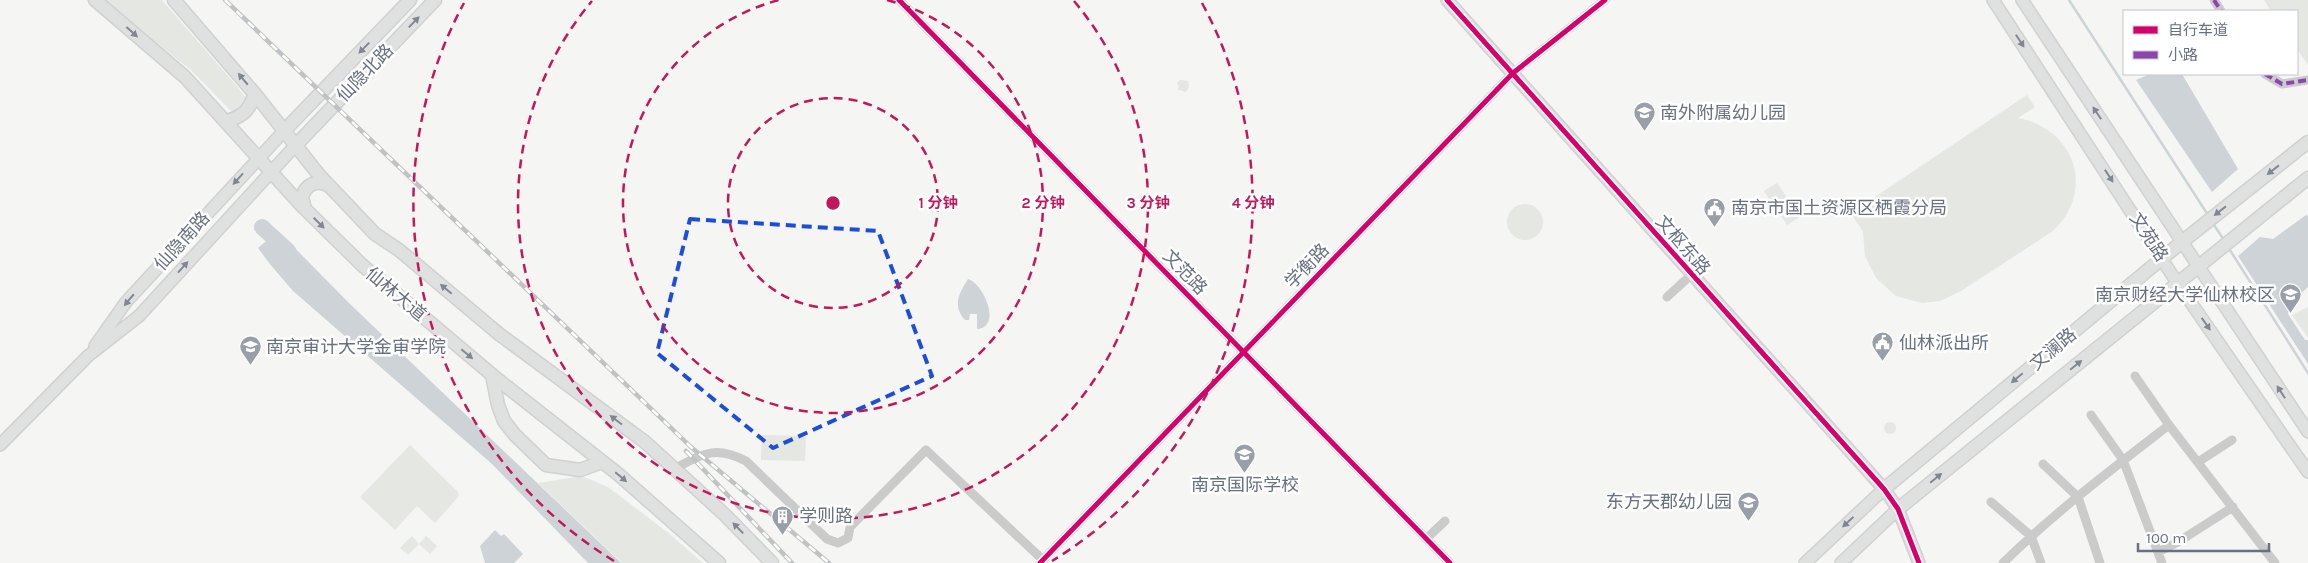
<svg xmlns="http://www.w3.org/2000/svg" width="2308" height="563" font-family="Karla,'Noto Sans SC',sans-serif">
<rect width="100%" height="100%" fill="#f5f5f4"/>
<path fill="#e4e7e2" d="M106,0H162L235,84L246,98L247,104L236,113L231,111L191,70L138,29Z
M2264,0H2308V65L2297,49V11H2271Z
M1180,80L1188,81L1189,87L1186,92L1178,90L1179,86L1177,83Z
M2027,95L2035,107L2018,118C2075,129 2096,190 2053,231L1961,291L1940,301L1922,303L1896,296L1876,278L1865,256L1863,232L1851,213Z
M1777,183L1800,217L1787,225L1764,191Z
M1507 222a18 18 0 1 1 36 0a18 18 0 1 1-36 0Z
M2308,307V338L2292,315Z
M1884 428a6 6 0 1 1 12 0a6 6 0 1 1-12 0Z
M762,435L806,436L805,461L761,460Z
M410,445L458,492L459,496L435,523L417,506L395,530L360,497Z
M582,476L608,487L666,531L703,563H622L538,483Z
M412,536L419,544L426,536L437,546L430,554L419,544L408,555L400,548Z"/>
<path fill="#ced3d7" d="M2150,74H2182L2238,169L2212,192L2136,80Z
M2306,215L2308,216V287L2289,305L2288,314L2305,340H2308V364L2238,256L2260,237L2273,239Z
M278,231L349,303L621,563H588L492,464L293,291L269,263L258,248Z
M968,279C983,283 1003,327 977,329V314H970L969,320H965C952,306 959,293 968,279Z
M495,530L501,536L504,534L523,554L514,563H485L480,546Z"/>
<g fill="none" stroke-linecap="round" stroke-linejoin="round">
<path stroke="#ced3d7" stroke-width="2.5" d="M2069,0L2208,215
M2212,222L2224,240
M2228,247L2308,373"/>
<path stroke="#ced3d7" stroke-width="16" d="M262,227L288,251"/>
<defs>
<path id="secondary" d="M1447,0L1884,489L1898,509L1919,563
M1993,0L2178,284L2308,472
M2022,0L2308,432
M95,346L126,302L284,131
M0,445L88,356L139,316L295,146
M1805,563L1884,489
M1841,563L1898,509"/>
<path id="primary" d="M95,0L185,77L301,205L362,265L497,379L618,474L719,563
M174,0L255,94L319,175L375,234L399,250L499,334L645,442L724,514L772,563
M227,121C244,116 249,110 255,94
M284,131L410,0
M295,146L435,0
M305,209L302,197C306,184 317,179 329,186
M492,375L498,405L504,421L515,435L546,465L580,470L602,462
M1884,489L2183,241L2308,142
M1898,509L2308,178"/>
</defs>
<use href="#secondary" stroke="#d1d1d2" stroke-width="14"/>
<use href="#primary" stroke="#d1d1d2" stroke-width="15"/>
<path stroke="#cbcbcc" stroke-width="9" d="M899,0L1450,563
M2214,0L2221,11
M2265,74L2282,84L2308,80
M1667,297L1691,275
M2135,376L2169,425L2275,563
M2091,415L2123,460L2162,563
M2198,462L2232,440
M2043,464L2078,497L2100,563
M674,469C703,454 714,445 746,461L827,539L838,543L848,538L850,527L926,450L1043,560
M1991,502L2031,536L2041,563
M1426,539L1445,521
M2158,552L2178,542L2233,507
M1040,563L1513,73L1605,0
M2003,563C2054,513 2112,469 2169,425"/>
<use href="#secondary" stroke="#dfe0e0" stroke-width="11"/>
<use href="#primary" stroke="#dfe0e0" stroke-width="12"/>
<defs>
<path id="rail" d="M225,0L691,447L829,563
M686,451L792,563"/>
</defs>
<use href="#rail" stroke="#c1c2c3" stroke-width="4.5"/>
<use href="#rail" stroke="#fff" stroke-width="2.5" stroke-dasharray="8" stroke-linecap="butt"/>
<path stroke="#8e44ad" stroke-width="4" stroke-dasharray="8 4" stroke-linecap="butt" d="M2214,0L2221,11
M2265,74L2282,84L2308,80"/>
<defs>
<path id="cycleway" d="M899,0L1450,563
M1447,0L1884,489L1898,509L1919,563
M1040,563L1513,73L1605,0"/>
</defs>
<use href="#cycleway" stroke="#fff" stroke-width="8"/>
<use href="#cycleway" stroke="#d6006c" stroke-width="5"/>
</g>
<defs><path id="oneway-solid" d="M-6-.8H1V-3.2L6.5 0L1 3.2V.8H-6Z" transform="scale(1.25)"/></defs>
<g fill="#808793">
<use href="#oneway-solid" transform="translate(414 22) rotate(-46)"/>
<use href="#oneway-solid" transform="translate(132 32) rotate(42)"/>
<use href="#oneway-solid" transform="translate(2020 41) rotate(57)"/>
<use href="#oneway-solid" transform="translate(364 48) rotate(134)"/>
<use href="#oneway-solid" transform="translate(243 79) rotate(-130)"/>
<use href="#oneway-solid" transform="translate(2097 113) rotate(-124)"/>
<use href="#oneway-solid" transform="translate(2273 170) rotate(142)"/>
<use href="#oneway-solid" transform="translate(2109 176) rotate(57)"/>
<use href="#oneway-solid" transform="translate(238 179) rotate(132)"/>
<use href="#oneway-solid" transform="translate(2220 211) rotate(142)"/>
<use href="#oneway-solid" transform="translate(319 223) rotate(45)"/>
<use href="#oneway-solid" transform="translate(183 267) rotate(-48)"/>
<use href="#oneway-solid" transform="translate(446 289) rotate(-140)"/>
<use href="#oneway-solid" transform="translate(129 300) rotate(130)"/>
<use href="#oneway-solid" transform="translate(2206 324) rotate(55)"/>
<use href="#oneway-solid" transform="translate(467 354) rotate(40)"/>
<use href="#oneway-solid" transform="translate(2076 365) rotate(-39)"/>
<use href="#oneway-solid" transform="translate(2017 378) rotate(140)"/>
<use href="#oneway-solid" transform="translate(2281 392) rotate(-123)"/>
<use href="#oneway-solid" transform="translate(616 420) rotate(-143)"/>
<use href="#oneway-solid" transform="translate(621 477) rotate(40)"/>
<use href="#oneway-solid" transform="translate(1936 478) rotate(-39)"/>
<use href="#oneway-solid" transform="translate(1848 522) rotate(137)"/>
<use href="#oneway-solid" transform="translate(738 528) rotate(-134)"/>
</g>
<path fill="none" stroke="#1d4ed8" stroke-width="4" stroke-dasharray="10 6" stroke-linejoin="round" d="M690,219L878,231L932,376L773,448L657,353Z"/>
<g fill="none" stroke="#c2185b" stroke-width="2.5" stroke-dasharray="9 6">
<circle cx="833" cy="203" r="105"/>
<path d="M887 0A210 210 0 1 1 779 0"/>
<path d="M1074 1A315 315 0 1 1 592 1"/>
<path d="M614 561A420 420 0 0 1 464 3M1202 3A420 420 0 0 1 1052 561"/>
</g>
<defs>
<symbol id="school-pin" viewBox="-11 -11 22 30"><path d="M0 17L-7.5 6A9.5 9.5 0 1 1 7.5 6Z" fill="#999fa9" stroke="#fff"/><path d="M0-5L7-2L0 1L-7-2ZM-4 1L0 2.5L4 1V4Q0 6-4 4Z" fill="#fff"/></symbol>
<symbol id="civic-pin" viewBox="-11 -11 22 30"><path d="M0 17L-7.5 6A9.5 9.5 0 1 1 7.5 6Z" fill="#999fa9" stroke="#fff"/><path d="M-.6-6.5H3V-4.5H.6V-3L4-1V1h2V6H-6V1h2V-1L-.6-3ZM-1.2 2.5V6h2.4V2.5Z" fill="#fff"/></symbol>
<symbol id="university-pin" viewBox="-11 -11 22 30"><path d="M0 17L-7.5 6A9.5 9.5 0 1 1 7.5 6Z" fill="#999fa9" stroke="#fff"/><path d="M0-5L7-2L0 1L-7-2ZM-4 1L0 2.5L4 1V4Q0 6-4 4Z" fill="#fff"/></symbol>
<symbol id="building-pin" viewBox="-11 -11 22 30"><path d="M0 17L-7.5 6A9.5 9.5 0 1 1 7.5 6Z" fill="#999fa9" stroke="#fff"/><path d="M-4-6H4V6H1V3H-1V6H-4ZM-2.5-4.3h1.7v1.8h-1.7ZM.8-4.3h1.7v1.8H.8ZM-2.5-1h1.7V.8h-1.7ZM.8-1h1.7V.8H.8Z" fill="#fff"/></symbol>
</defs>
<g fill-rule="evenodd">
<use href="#school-pin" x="1632" y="100" width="25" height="34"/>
<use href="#civic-pin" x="1702" y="196" width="25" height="34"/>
<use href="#university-pin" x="2278" y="282" width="25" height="34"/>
<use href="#civic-pin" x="1870" y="330" width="25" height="34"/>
<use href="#university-pin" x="238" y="334" width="25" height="34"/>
<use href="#school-pin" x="1232" y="442" width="25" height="34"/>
<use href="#school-pin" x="1736" y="490" width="25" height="34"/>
<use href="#building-pin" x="770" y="504" width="25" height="34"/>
</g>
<g text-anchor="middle" stroke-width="5" stroke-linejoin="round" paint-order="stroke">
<g font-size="18" fill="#687180" stroke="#fff">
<text transform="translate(365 73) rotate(-46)" y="6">仙隐北路</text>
<text transform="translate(2149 237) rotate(57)" y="6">文苑路</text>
<text transform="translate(182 241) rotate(-48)" y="6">仙隐南路</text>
<text transform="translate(1683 245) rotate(49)" y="6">文枢东路</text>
<text transform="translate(1307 266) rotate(-46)" y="6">学衡路</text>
<text transform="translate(1185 272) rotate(46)" y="6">文范路</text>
<text transform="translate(396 294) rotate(40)" y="6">仙林大道</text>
<text transform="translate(2053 349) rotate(-40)" y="6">文澜路</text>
</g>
<g font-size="18" fill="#687180" stroke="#fff" text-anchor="start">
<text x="1660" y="119">南外附属幼儿园</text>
<text x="1731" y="214">南京市国土资源区栖霞分局</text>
<text x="2275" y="301" text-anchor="end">南京财经大学仙林校区</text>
<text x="1899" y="349">仙林派出所</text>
<text x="266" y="353">南京审计大学金审学院</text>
<text x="1245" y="491" text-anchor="middle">南京国际学校</text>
<text x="1732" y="508" text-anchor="end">东方天郡幼儿园</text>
<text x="799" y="522">学则路</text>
</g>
</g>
<circle cx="833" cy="203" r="8" fill="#c2185b" stroke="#fff" stroke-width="2.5"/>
<g font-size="15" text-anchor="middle" font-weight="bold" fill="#c2185b" stroke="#fff" stroke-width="5" stroke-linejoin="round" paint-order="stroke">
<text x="938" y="208">1 分钟</text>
<text x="1043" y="208">2 分钟</text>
<text x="1148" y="208">3 分钟</text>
<text x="1253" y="208">4 分钟</text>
</g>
<rect x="2123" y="10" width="175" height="65" fill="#ffffff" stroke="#c3c6cc"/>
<rect x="2133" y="26" width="25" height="8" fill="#d6006c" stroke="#c3c6cc"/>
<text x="2168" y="35" font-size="15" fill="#687180">自行车道</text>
<rect x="2133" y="51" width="25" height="8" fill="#8e44ad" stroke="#c3c6cc"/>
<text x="2168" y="60" font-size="15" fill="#687180">小路</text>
<path d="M2138 543v8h131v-8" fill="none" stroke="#687180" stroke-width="2.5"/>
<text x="2146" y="543" font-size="15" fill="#687180" stroke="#ffffff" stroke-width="4" paint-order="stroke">100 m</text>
</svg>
